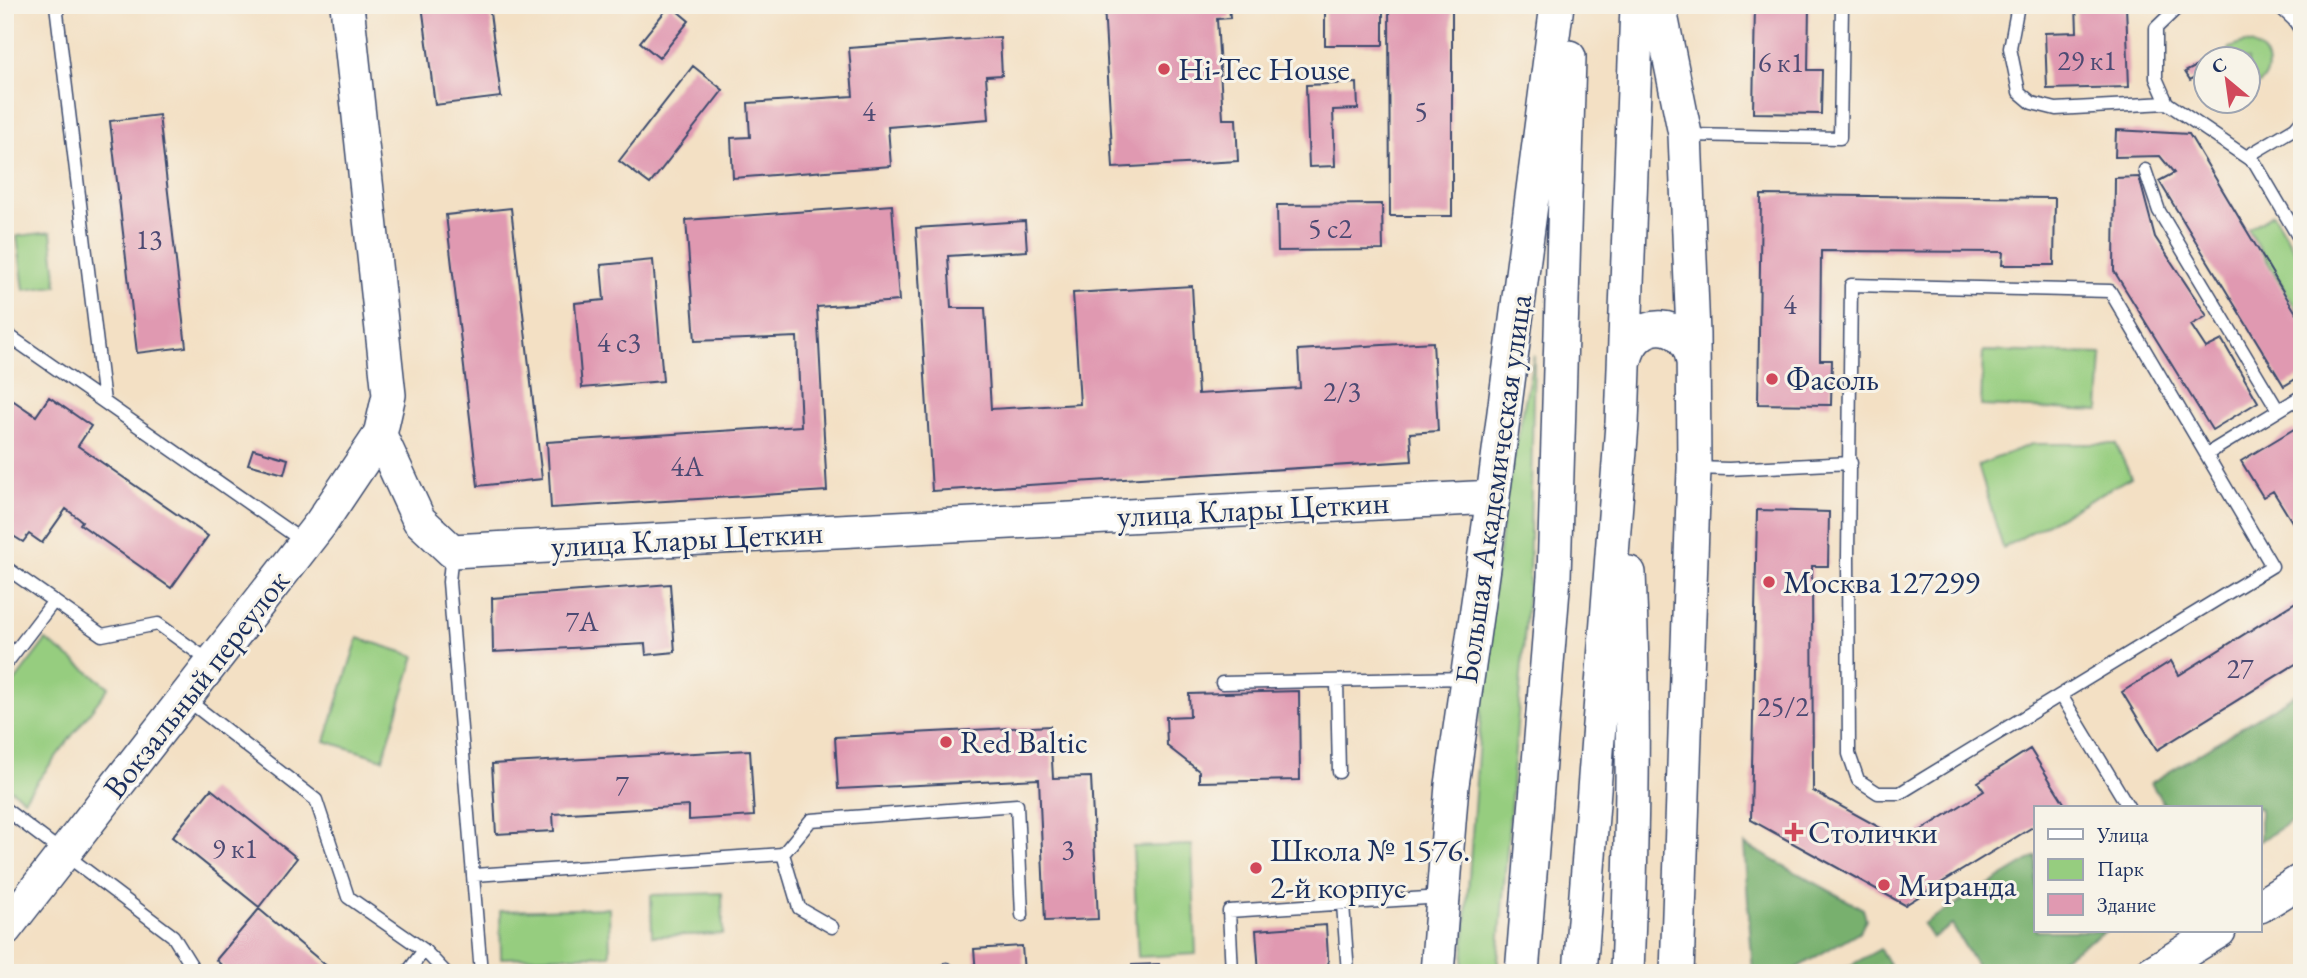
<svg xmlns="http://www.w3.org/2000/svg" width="2307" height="978" font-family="'EB Garamond',serif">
<rect width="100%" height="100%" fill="#f7f3e8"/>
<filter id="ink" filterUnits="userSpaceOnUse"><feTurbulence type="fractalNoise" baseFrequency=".0143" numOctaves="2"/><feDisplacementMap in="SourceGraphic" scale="14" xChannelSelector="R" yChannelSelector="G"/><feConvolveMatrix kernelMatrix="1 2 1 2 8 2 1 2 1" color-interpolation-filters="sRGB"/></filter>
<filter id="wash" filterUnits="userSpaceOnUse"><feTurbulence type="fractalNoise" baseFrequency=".00686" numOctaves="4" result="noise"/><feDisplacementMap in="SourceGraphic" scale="28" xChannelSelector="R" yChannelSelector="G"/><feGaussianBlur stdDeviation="1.57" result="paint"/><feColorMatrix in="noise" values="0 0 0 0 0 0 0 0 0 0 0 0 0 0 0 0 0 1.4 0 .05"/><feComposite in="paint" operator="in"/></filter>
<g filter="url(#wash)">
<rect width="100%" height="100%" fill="#f3e0c4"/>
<path fill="#96cd7f" stroke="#587e6e" stroke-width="2" d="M2244,43C2273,45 2277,83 2248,89V60L2223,59L2230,48Z
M2273,214L2302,263V319L2248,229Z
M51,232L57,286L24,290L17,236Z
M1983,351L2102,354L2099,411L1981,406Z
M1534,355L1529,578L1497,973H1462L1486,643L1506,497Z
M2032,444H2116L2131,477L2003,548L1978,465Z
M358,638L415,656L383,759L325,741Z
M46,640L109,687L24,799L5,785V694Z
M1192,845L1196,954L1138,957L1133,847Z
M722,893L723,934L652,936L651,895Z
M609,908L610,955L501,958L500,911Z"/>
<path fill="#78b06e" stroke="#4a7066" stroke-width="2" d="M2302,690V815L2260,841V808H2166L2151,783Z
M1744,844L1863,909L1866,919L1860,931L1788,973H1753Z
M2036,856V931H2106L2037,973H1981L1952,925L1932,938L1923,924Z
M1880,949L1894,973H1837Z"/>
<g id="blocks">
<path fill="#e099b1" d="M422,5H489L501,97L435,105Z
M670,5L689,21L659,58L640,42Z
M1104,5H1229L1230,18L1217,19L1223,119H1236L1238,161L1113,168Z
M1325,5H1383V45H1325Z
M1389,5H1452V216H1390Z
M1755,5H1809L1808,70H1822L1821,114L1753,113Z
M2076,5H2126L2129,87L2047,89L2045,33L2077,32Z
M1000,37L1002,75L986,76L989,119L888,127L891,166L733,178L731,138L750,137L748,103L853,96L849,48Z
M2203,63L2206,72L2190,80L2185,72Z
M693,66L723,90L650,184L619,161Z
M1357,83L1358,109L1333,110L1335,166L1309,167L1306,85Z
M159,115L186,347L137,353L110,121Z
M2116,130L2189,134L2302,323V375L2284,386L2159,181L2174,173L2160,156L2115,157Z
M2139,177L2155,237L2207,316L2191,325L2206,348L2222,340L2258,402L2212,430L2114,271L2115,178Z
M1761,195L2055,198L2054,265H2002L2003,252L1821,251L1820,360H1832L1831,405L1758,404Z
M1382,204L1383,250L1278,251L1277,205Z
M892,205L899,301L817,307L827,491L551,508L547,442L801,426L797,337L695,341L686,220Z
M511,208L542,479L478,486L446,215Z
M1025,221L1027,251L948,256L951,308H985L991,409L1080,404L1073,293L1192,286L1198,394L1300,388L1298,350L1433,342L1438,431L1410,433L1412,461L932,491L916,228Z
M653,260L663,381L582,388L575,303L604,300L601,265Z
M5,395L36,416L49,397L91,426L78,446L208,536L171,588L80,524L82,521L66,509L42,543L29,534L23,542L10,534L5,541Z
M2294,429L2302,441V538L2273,491L2263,497L2241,461Z
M253,449L288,459L284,474L248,464Z
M1757,510L1829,512L1828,566H1812L1813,791L1904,841L1984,791L1978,782L2030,749L2066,806L2036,808V825L1905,905L1751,820Z
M670,584L675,652L646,655L645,644L493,652L492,598Z
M2302,598V660L2157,750L2122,692L2171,661L2179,675Z
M1299,691L1300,780L1199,782V771L1167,746L1166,717L1190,716L1189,694Z
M1050,726L1053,778L1091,777L1098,919L1045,921L1039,779L838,789L835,737Z
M750,750L754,816L689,820V806L553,814L554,831L496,834L492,764Z
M211,789L297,858L259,907L172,837Z
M259,909L335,973H230L216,960Z
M1326,925L1329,973H1259L1256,930Z
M1022,946L1024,973H976L974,949Z
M1159,964V973H1132V965Z"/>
</g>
</g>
<g filter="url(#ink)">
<use href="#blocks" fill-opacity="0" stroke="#3b4a6d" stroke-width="2"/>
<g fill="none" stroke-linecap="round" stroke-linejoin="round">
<defs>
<path id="lane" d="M56,5L104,402L304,542
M2018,5L2010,48L2019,92L2032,103L2056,109L2167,103L2255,163L2302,243
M2278,5L2294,20L2302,32
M2167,103L2156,78V28L2180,5
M1687,135L1840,138L1842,5
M2246,157L2295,128L2302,120
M2145,170L2159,211L2278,410
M1851,285L2110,291L2272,566L1900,793H1878L1858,780L1849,754L1848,557Z
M5,333L104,402
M2207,454L2302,396
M1694,468L1729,469L1851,463
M452,551L449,582L481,973
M5,567L102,635L158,624L212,663
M5,665L54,601
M1337,681L1339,772
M1222,683L1466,678
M2061,695L2129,808
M185,698L316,800L348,897L424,950L407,973
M5,809L173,936L196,973
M783,854L799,908L832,927
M475,875L783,854L811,820L1017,805L1022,915
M1343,904L1348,973
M424,950L446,973
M947,969V973
M1232,973L1229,911L1442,897"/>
<path id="secondary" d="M347,5L389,395L380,435L419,520L452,551L1493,497
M1659,5L1685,134L1693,334L1694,468L1677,973
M1625,361C1634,316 1687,317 1693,362
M2260,906L2302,880
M5,929L321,523L380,435
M1437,973L1452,785L1493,497L1557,5
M1522,973L1554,577L1569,57
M1580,973L1622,424L1637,5
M1627,973C1632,839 1635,706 1629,573
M2151,973L2219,931"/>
</defs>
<use href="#lane" stroke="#3b4a6d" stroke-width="15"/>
<use href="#secondary" stroke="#3b4a6d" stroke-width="36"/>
<use href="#lane" stroke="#fff" stroke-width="12"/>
<use href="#secondary" stroke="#fff" stroke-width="33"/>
</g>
</g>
<g fill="#d1495b" stroke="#f7f3e8" stroke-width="2.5">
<circle cx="1164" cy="69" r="7"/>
<circle cx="1772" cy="379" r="7"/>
<circle cx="1769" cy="582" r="7"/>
<circle cx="946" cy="742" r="7"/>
<path d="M1790.5 821.5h7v7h7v7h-7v7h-7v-7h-7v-7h7z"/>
<circle cx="1256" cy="868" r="7"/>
<circle cx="1884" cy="885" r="7"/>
</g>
<g text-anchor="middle" stroke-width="6" stroke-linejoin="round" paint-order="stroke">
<g font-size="28" fill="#4c4a73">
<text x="2087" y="70">29 к1</text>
<text x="1781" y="72">6 к1</text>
<text x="869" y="121">4</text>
<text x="1421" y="121">5</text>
<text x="1330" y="238">5 с2</text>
<text x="149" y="249">13</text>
<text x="1790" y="314">4</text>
<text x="619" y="352">4 с3</text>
<text x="1342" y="401">2/3</text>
<text x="687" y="476">4А</text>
<text x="582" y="631">7А</text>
<text x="2240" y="678">27</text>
<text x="1783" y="716">25/2</text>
<text x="622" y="795">7</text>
<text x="235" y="858">9 к1</text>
<text x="1068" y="859">3</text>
</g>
<g font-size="32" fill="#1b2f5e" stroke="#f7f3e8" text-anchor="start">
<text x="1178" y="80">Hi-Tec House</text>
<text x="1786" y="390">Фасоль</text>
<text x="1783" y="593">Москва 127299</text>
<text x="960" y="753">Red Baltic</text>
<text x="1808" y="843">Столички</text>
<text x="1270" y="861">Школа № 1576.<tspan x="1270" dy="37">2-й корпус</tspan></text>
<text x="1898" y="896">Миранда</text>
</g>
<g font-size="32" fill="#1b2f5e" stroke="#f7f3e8">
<text transform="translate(1493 489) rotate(-82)" y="11">Большая Академическая улица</text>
<text transform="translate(1253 509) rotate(-3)" y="11">улица Клары Цеткин</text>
<text transform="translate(687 539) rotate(-3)" y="11">улица Клары Цеткин</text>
<text transform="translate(196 684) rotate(-52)" y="11">Вокзальный переулок</text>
</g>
</g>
<rect width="2307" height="978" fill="none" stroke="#f7f3e8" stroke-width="28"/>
<rect x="2034" y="806" width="228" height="126" fill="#f7f3e8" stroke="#9fa5b1" stroke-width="2"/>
<rect x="2048" y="829" width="35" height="10" fill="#ffffff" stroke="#9fa5b1" stroke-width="2"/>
<text x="2097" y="842" font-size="21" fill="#1b2f5e">Улица</text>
<rect x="2048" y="859" width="35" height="21" fill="#96cd7f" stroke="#9fa5b1" stroke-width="2"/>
<text x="2097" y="876" font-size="21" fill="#1b2f5e">Парк</text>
<rect x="2048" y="894" width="35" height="21" fill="#e099b1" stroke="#9fa5b1" stroke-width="2"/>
<text x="2097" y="912" font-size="21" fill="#1b2f5e">Здание</text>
<g transform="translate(2227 80) rotate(331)"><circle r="33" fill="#f7f3e8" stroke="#9fa5b1" stroke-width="2"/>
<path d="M0-5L12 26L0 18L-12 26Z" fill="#d1495b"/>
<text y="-10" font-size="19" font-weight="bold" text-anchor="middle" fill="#1b2f5e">С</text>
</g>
</svg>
